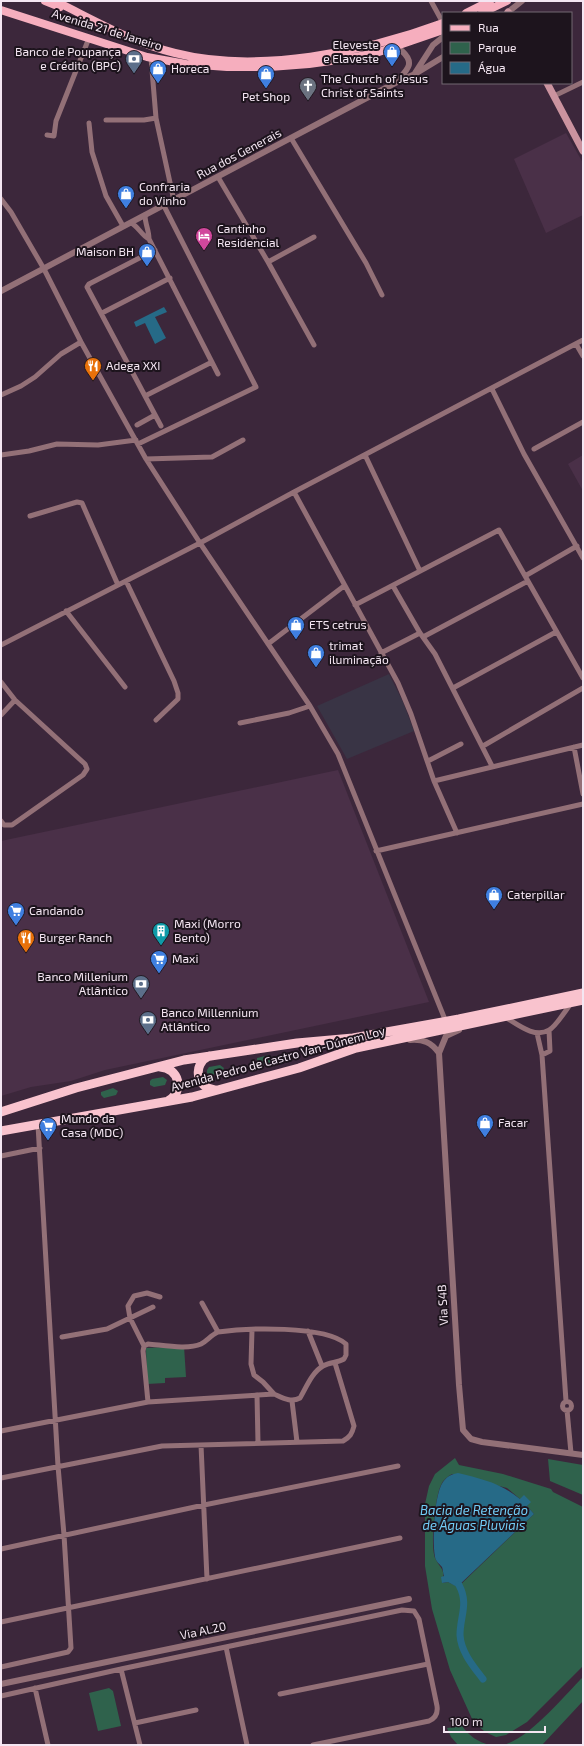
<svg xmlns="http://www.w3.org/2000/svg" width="584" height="1746" font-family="'Exo 2',sans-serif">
<rect width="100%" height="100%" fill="#3c273b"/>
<path fill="#4a3048" d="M566,133L583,163V215L546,233L514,159Z
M583,455V491L568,464Z
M338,770L429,1002L105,1070L71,1081L31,1087L1,1096V841Z"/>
<path fill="#393445" d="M389,674L403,702L414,731L347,759L317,706Z"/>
<path fill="#2f624c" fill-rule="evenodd" d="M269,1055L273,1058L271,1063L260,1065L257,1064V1058Z
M220,1065L224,1068L222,1073L211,1075L207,1073V1070L209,1067Z
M163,1077L167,1080L165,1085L154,1087L150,1085V1081L152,1079Z
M113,1088L118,1091L116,1095L104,1098L101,1095V1092Z
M184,1346L186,1377L165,1378V1383L147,1384L146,1348Z
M455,1458L459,1465L503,1474L551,1489L553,1492L583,1507V1666L527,1722L506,1735L496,1737L485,1732L473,1721L450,1670L432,1609L425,1566V1504L429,1486L435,1474ZM452,1474L507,1488L520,1499L530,1502L527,1506L534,1514L458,1587L448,1582L442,1583C446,1568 440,1569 435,1558C430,1545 435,1497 441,1485C443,1480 447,1477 452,1474Z
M548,1459L583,1465V1495L550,1481Z
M583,1677V1701L542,1745H503C529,1739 564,1696 583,1677Z
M109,1688L113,1691L121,1726L98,1731L89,1693Z
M462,1726C469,1736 478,1742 490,1745H458L451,1737L447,1728Z"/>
<path fill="#266a87" d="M164,307L167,312L155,317L166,338L155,344L145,323L136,327L134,322Z
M458,1473C482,1479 501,1483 520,1499L524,1495L531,1502L527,1506L534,1514L457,1587L448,1582L442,1583L441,1577L444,1576C443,1574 443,1569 442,1567C439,1563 436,1562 435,1557C432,1541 434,1495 443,1482C447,1476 452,1474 458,1473Z"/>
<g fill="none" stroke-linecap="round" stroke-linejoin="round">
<path stroke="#266a87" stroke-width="7" d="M459,1585C469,1604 460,1616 460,1635C461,1652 473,1666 483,1679"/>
<path stroke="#937077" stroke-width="5" d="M431,1L443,23
M151,58L156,118L174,201
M554,96L583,82
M106,120H144L156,118
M89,123L92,152L106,196L123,226
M47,135L54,136L56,121L89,38
M291,138L366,263L382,295
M218,177L268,262L314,345
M1,199L11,212L44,269L81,342L146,459L200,543L310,706L338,754L446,1022
M145,215C145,224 149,230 149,239L218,374
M131,223C139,227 141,235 149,239
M155,250L89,284L87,287L161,426
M268,262L314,237
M102,313L170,278
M576,344L583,356
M492,389L524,454L583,558
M1,395L21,386L35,377L61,354L81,342
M145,396L212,362
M137,425L155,415
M138,444L256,387L164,206
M534,449L583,422
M1,455L29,451L57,444L98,445L136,440
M365,455L420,571
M146,459L212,457L243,440
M294,492L398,683L411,714L434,781L457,833
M30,516L77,502L82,503L118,585
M525,576L577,546
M126,581L174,681L178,693V699L156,720
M393,586L420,633L435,654L492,766
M355,605L499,530L583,678
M66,611L125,687
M423,637L528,581
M268,644L344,586
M1,645L200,543L294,492L583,340
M381,653L420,633
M1,682L15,700L85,764L87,769L83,775L12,825H4L1,821
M453,688L556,632
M1,715L15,700
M240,723L289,713L310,706
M483,746L583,688
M574,747L583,794
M428,761L461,744
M434,781L583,745
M376,851L583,804
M505,1017C517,1024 535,1039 549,1030C554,1028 567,1009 571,1003
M537,1033L542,1055L566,1401
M542,1055L550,1051L549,1030
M1,1156L40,1148
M202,1303L218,1332
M252,1330L251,1364L254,1375L263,1382L274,1394
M308,1331L322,1366
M62,1337L107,1329L153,1307
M257,1395L258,1443
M292,1401L297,1442
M562.5 1406a4.5 4.5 0 1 1 9 0a4.5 4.5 0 1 1-9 0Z
M148,1402L143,1351L144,1346L130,1318L128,1306L134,1296L147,1293L160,1297
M567,1410L571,1453
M1,1431L148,1402L274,1394C283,1398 291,1403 300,1398C306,1388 312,1372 323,1366C330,1362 337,1363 344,1359L346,1355V1344C325,1325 246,1328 218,1332C211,1335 207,1341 201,1344C188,1350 162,1345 148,1344L144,1346
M201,1445L207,1579
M1,1478L162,1446L343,1441C350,1437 352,1434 354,1426L335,1363
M1,1549L204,1505L398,1466
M1,1622L400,1538
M226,1647L247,1745
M1,1667L68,1652L71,1648L64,1535L58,1466L38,1125
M121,1669L140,1745
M35,1688L48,1745
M280,1694L428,1664
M1,1696L121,1669L402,1610L414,1611L419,1619L437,1706C438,1713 436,1718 429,1721L313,1745
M135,1723L196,1710"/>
<path stroke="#937077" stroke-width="6" d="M507,13L522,1
M390,51H402C415,63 408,69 398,80
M415,73L433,45L443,37
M1,291L397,82L415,74L443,57
M459,1030L446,1036L439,1053L459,1385L463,1430L471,1439L482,1442L583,1455
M410,1040C423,1039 431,1042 439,1053
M1,1684L409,1599"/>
<path stroke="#cb939f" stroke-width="7" d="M508,12L509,13
M547,83L583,151"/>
<path stroke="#f6aebe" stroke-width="8" d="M45,1L60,7
M55,1C94,20 133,43 175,53C257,74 365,52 443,23
M1,10L147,57L186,64L227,67H270L309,64L345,59L376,53L443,30
M466,13L490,1
M482,13L507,1"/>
<path stroke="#f9c3ce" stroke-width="9" d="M209,1056C192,1064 196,1088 215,1090
M160,1067C179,1068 185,1091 168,1101
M1,1112L76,1088L184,1060L297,1043L353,1038L459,1019L583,993
M1,1131L192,1097L299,1068L356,1048L583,1000"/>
</g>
<defs>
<symbol id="shop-pin" viewBox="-11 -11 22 30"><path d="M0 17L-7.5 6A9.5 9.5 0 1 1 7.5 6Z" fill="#3f7fe0" stroke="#1d141d"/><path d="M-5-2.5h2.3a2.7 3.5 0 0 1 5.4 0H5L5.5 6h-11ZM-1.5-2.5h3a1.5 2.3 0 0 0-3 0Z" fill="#fff"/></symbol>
<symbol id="bank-pin" viewBox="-11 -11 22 30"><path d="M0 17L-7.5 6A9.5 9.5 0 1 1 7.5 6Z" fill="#5c6f8a" stroke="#1d141d"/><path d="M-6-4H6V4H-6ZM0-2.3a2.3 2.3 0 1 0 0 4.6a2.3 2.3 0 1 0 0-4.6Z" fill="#fff"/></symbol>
<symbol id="church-pin" viewBox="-11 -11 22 30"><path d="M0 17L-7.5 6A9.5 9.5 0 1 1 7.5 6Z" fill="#6b7280" stroke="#1d141d"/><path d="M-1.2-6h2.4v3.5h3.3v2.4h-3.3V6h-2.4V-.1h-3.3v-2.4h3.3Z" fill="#fff"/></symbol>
<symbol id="hotel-pin" viewBox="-11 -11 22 30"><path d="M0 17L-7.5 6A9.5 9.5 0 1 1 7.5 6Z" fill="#d1479c" stroke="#1d141d"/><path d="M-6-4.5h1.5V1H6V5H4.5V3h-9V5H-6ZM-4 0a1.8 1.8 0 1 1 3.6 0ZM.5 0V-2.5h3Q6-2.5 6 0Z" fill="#fff"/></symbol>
<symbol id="restaurant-pin" viewBox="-11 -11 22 30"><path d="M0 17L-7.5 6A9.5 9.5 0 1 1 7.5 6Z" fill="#e8710a" stroke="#1d141d"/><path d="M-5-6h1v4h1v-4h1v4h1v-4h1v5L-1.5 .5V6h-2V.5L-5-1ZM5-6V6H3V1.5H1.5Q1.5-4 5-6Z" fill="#fff"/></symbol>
<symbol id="supermarket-pin" viewBox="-11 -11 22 30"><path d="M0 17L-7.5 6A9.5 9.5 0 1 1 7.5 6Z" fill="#3f7fe0" stroke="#1d141d"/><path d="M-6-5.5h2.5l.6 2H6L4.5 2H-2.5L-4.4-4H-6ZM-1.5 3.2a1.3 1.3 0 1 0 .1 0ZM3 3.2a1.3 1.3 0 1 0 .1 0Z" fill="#fff"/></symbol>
<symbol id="building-pin" viewBox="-11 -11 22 30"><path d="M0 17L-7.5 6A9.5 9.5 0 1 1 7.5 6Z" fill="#0f9aa8" stroke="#1d141d"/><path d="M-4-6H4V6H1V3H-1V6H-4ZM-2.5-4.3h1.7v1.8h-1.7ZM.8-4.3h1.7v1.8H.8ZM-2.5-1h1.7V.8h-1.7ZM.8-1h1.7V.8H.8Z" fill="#fff"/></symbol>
</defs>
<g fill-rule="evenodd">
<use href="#shop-pin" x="382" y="42" width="20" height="27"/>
<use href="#bank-pin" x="124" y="49" width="20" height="27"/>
<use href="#shop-pin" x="148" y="59" width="20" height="27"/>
<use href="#shop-pin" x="256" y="64" width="20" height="27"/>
<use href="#church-pin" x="298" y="76" width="20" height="27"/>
<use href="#shop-pin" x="116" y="184" width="20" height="27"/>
<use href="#hotel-pin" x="194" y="226" width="20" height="27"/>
<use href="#shop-pin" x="137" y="242" width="20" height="27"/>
<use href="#restaurant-pin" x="83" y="356" width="20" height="27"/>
<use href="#shop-pin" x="286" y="615" width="20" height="27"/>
<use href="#shop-pin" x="306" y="643" width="20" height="27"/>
<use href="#shop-pin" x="484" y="885" width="20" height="27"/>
<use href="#supermarket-pin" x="6" y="901" width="20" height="27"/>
<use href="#building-pin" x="151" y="921" width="20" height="27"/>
<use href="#restaurant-pin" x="16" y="928" width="20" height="27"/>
<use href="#supermarket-pin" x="149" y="949" width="20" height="27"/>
<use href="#bank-pin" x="131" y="974" width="20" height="27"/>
<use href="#bank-pin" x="138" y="1010" width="20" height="27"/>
<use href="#shop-pin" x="475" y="1113" width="20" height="27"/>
<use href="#supermarket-pin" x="38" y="1116" width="20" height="27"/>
</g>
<g text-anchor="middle" stroke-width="4" stroke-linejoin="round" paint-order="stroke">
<g font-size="12" fill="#f4e6f2" stroke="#1d141d">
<text transform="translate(107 30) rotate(17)" y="4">Avenida 21 de Janeiro</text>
<text transform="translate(239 154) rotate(-28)" y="4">Rua dos Generais</text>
<text transform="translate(278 1059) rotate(-15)" y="4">Avenida Pedro de Castro Van-Dúnem Loy</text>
<text transform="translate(443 1305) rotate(-93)" y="4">Via S4B</text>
<text transform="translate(203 1631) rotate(-12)" y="4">Via AL20</text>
</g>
<g font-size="12" fill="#f4e6f2" stroke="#1d141d" text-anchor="start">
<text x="379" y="49" text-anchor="end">Eleveste<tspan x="379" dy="14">e Elaveste</tspan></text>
<text x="121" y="56" text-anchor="end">Banco de Poupança<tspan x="121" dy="14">e Crédito (BPC)</tspan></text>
<text x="171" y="73">Horeca</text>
<text x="321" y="83">The Church of Jesus<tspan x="321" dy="14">Christ of Saints</tspan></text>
<text x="266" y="101" text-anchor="middle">Pet Shop</text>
<text x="139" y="191">Confraria<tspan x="139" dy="14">do Vinho</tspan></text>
<text x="217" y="233">Cantinho<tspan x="217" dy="14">Residencial</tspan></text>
<text x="134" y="256" text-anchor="end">Maison BH</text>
<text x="106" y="370">Adega XXI</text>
<text x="309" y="629">ETS cetrus</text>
<text x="329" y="650">trimat<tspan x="329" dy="14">iluminação</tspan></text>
<text x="507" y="899">Caterpillar</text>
<text x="29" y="915">Candando</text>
<text x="174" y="928">Maxi (Morro<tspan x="174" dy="14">Bento)</tspan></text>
<text x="39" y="942">Burger Ranch</text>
<text x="172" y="963">Maxi</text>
<text x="128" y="981" text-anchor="end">Banco Millenium<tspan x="128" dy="14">Atlântico</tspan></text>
<text x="161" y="1017">Banco Millennium<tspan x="161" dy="14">Atlântico</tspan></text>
<text x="61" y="1123">Mundo da<tspan x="61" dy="14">Casa (MDC)</tspan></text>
<text x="498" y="1127">Facar</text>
</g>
<g font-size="13" font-style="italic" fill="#72cdf7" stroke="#1d141d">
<text x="474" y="1515">Bacia de Retenção<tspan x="474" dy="15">de Águas Pluviais</tspan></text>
</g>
</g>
<rect width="584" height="1746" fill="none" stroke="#f4e6f2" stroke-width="4"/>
<rect x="442" y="12" width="130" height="72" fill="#1d141d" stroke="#736872"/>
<rect x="450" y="25" width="20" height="6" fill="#f6aebe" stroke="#736872"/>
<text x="478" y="32" font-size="12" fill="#f4e6f2">Rua</text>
<rect x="450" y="42" width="20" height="12" fill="#2f624c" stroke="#736872"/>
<text x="478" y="52" font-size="12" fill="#f4e6f2">Parque</text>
<rect x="450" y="62" width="20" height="12" fill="#266a87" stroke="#736872"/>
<text x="478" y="72" font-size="12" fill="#f4e6f2">Água</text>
<path d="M444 1726v6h101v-6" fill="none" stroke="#f4e6f2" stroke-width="2"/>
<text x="450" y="1726" font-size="12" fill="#f4e6f2" stroke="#1d141d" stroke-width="3" paint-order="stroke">100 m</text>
</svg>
